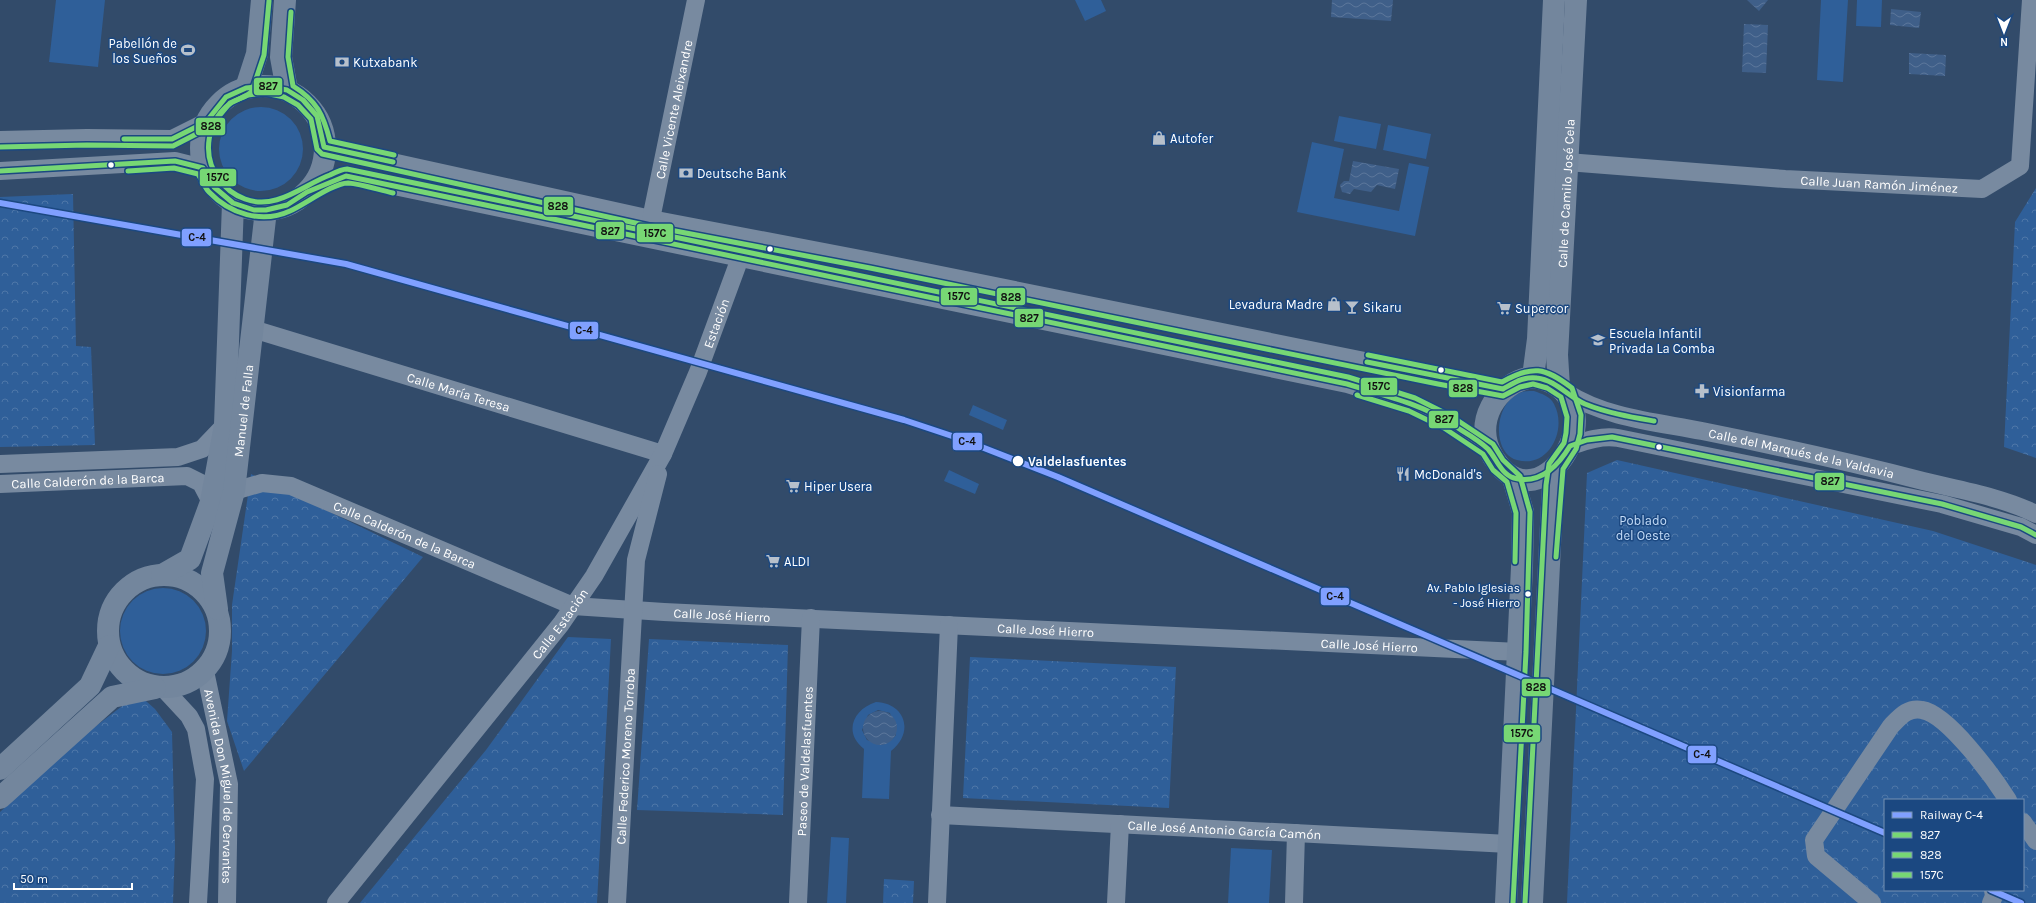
<svg xmlns="http://www.w3.org/2000/svg" width="2036" height="903" font-family="Karla,sans-serif">
<defs>
<pattern id="park-crowns" width="20" height="18" patternUnits="userSpaceOnUse"><rect width="20" height="18" fill="#2f5f99"/><path d="M2 6a3 3 0 1 1 6 0M12 15a3 3 0 1 1 6 0" fill="none" stroke="#4e77a8"/></pattern>
<pattern id="water-waves" width="16" height="10" patternUnits="userSpaceOnUse"><rect width="16" height="10" fill="#3f5f89"/><path d="M0 5q4-4 8 0t8 0" fill="none" stroke="#5c779b"/></pattern>
</defs>
<rect width="100%" height="100%" fill="#324b6a"/>
<path fill="#2f5f99" fill-rule="evenodd" d="M56,0H105L98,67L49,62Z
M1075,0H1101L1106,11L1085,21Z
M1821,0H1848L1843,82L1817,80Z
M1857,0H1882L1881,27L1856,26Z
M219 149a42 42 0 1 1 84 0a42 42 0 1 1-84 0Z
M1339,116L1381,124L1376,149L1334,141Z
M1388,125L1431,134L1426,159L1383,150Z
M1312,142L1344,149L1334,198L1399,211L1409,163L1429,167L1415,236L1297,212Z
M1534,391C1542,394 1550,396 1554,404C1568,430 1548,469 1517,460C1508,458 1502,449 1500,440C1496,423 1503,398 1522,392C1525,391 1530,391 1534,391Z
M973,405L1007,420L1003,430L969,415Z
M949,470L979,484L975,494L944,481Z
M120 631a43 43 0 1 1 86 0a43 43 0 1 1-86 0Z
M876,702C905,703 915,732 891,751L889,799L862,798L864,749C843,733 853,709 876,702ZM878,710L890,713L896,735C887,747 880,744 867,740L862,730L868,715Z
M831,837L849,838L846,903H827Z
M1231,848L1272,850L1269,903H1228Z"/>
<path fill="url(#park-crowns)" fill-rule="evenodd" d="M2036,188V458L2004,447L2015,222Z
M73,194L76,346L91,347L95,445L0,447V197Z
M1617,460L1933,531L2036,565V903H1567L1587,473ZM1885,800H2023V890H1885Z
M251,474L423,557L244,771L227,721L232,651V605Z
M568,637L611,639L597,903H360L486,750Z
M649,639L788,645L783,815L637,810Z
M970,657L1176,667L1169,808L963,798Z
M138,694L155,709L172,732L175,848L173,903H0V812L88,732Z
M884,879L914,881L913,903H883Z"/>
<path fill="url(#water-waves)" d="M1332,0H1393L1391,21L1331,17Z
M1747,0H1768L1759,11Z
M1891,9L1921,12L1919,28L1890,25Z
M1744,24L1768,25L1766,73L1742,72Z
M1909,53L1946,55L1945,76L1909,74Z
M1353,161L1399,169L1395,189L1377,185L1371,192L1354,189L1350,194L1342,192L1340,185L1344,181H1349Z
M863 728a17 17 0 1 1 34 0a17 17 0 1 1-34 0Z"/>
<g fill="none" stroke-linecap="round" stroke-linejoin="round">
<g stroke="#788aa0" stroke-width="18">
<path d="M0,140L87,138L172,139L206,122"/>
<path d="M324,147L651,219L871,261L1503,389"/>
<path id="s1" d="M1567,162L1785,179L1982,189L2020,166L2031,0"/>
<path d="M0,171L175,161L203,168"/>
<path d="M307,192L346,176L1347,384L1412,404L1448,422L1488,449"/>
<path id="s2" d="M651,219L696,0"/>
<path id="s3" d="M253,329L663,454"/>
<path id="s4" d="M1567,393C1606,418 1657,422 1702,431C1777,446 1850,462 1923,481C1960,490 2002,497 2036,514"/>
<path d="M1570,446C1585,441 1602,435 1618,438L1942,504L2021,527L2036,535"/>
<path d="M0,464L178,457L202,449L225,425"/>
<path id="s5" d="M0,484L187,476L201,483L211,502"/>
<path id="s6" d="M234,491L262,483L291,486L573,606L664,612L1519,652"/>
<path id="s7" d="M205,671L229,784L227,903"/>
<path d="M163,688L189,716L196,729L205,779L198,903"/>
<path id="s8" d="M940,815L1509,844"/>
<path d="M2023,822L2036,841"/>
<path id="s9" d="M336,903L561,624L594,576L663,454L698,372L740,258"/>
<path id="s10" d="M617,903L636,560L658,474"/>
<path id="s11" d="M798,903L811,618"/>
<path d="M937,903L949,625"/>
<path d="M1116,903L1120,824"/>
<path d="M1294,903L1296,833"/>
<path d="M1872,903L1816,856L1814,840L1891,726C1900,717 1908,707 1922,710C1948,714 1994,778 2008,800"/>
<path d="M1991,903L1994,896L1993,890"/>
</g>
<g stroke="#73869d" stroke-width="22">
<path d="M285,0L281,57L287,90"/>
<circle cx="263" cy="148" r="62"/>
<path d="M246,88L257,54L262,0"/>
<path d="M1533,377L1538,339L1554,0"/>
<path d="M1533,377C1626,393 1542,535 1493,457C1472,424 1496,382 1533,377Z"/>
<path id="s12" d="M1559,387L1557,355L1576,0"/>
<circle cx="164" cy="631" r="56"/>
<path d="M162,575L190,559L211,502L225,425L233,203"/>
<path id="s13" d="M217,609L212,573L234,491L266,210"/>
<path d="M0,769L90,686L109,646"/>
<path d="M0,798L112,697L155,688"/>
<path d="M1506,903L1522,567L1523,512L1513,478"/>
<path d="M1532,903L1553,485L1556,466"/>
</g>
<defs>
<path id="bus-1" d="M124,139H172L206,122L226,97L246,88L265,86L287,90L303,100L317,116L324,147L393,162
M0,171L175,161L203,168L214,187L233,203L254,210H266L287,205L307,192L346,176L1347,384C1382,395 1419,403 1450,423C1462,431 1478,439 1488,449C1496,458 1501,474 1514,478C1540,485 1558,466 1570,446L1587,440L1612,437L1942,504L2021,527L2036,535
M1367,362L1503,389C1514,383 1524,376 1537,378C1555,380 1569,397 1585,404C1607,413 1631,417 1654,421"/>
<path id="bus-2" d="M0,147L87,145L173,146L210,127L230,103L248,95L265,93L284,97L298,105L311,119L317,149L322,154L649,226L870,268L1438,384L1503,396L1520,387L1533,384L1547,388L1561,397L1567,417L1566,433L1564,443L1549,464L1546,485L1525,903
M128,171L174,168L198,174C202,180 205,188 209,192C230,214 262,224 290,211C304,205 333,183 348,183C362,184 379,190 393,193
M1357,395L1409,411L1444,428L1483,454L1493,470L1507,482L1516,513L1515,562"/>
<path id="bus-3" d="M269,1L264,55L252,91C248,97 238,98 231,103C207,120 201,155 219,179C225,188 234,195 245,199C276,211 303,185 330,175C336,172 342,169 347,169L1348,377L1415,398L1451,416L1493,444L1503,460L1520,476L1530,512L1526,652L1513,903
M291,12L288,57L293,86C317,101 323,114 330,141L394,155
M1368,355L1502,382C1533,365 1544,367 1572,388L1581,415L1580,434L1576,449L1563,469L1556,557"/>
</defs>
<use href="#bus-1" stroke="#1b4881" stroke-width="8"/>
<use href="#bus-2" stroke="#1b4881" stroke-width="8"/>
<use href="#bus-3" stroke="#1b4881" stroke-width="8"/>
<use href="#bus-1" stroke="#77d774" stroke-width="5"/>
<use href="#bus-2" stroke="#77d774" stroke-width="5"/>
<use href="#bus-3" stroke="#77d774" stroke-width="5"/>
<defs>
<path id="rail-1" d="M0,203L346,264L904,420L961,439L1058,477L1885,833
M1991,890L2021,903"/>
</defs>
<use href="#rail-1" stroke="#1b4881" stroke-width="9"/>
<use href="#rail-1" stroke="#80a0ff" stroke-width="6"/>
</g>
<defs>
<symbol id="stadium-bare" viewBox="-9 -9 18 18"><path d="M0-5a6.5 5 0 1 0 0 10a6.5 5 0 1 0 0-10ZM-3.5-1.8h7v3.6h-7Z" fill="#b7c0cb" stroke="#1b4881" stroke-width="2.5" paint-order="stroke"/></symbol>
<symbol id="bank-bare" viewBox="-9 -9 18 18"><path d="M-6-4H6V4H-6ZM0-2.3a2.3 2.3 0 1 0 0 4.6a2.3 2.3 0 1 0 0-4.6Z" fill="#b7c0cb" stroke="#1b4881" stroke-width="2.5" paint-order="stroke"/></symbol>
<symbol id="shop-bare" viewBox="-9 -9 18 18"><path d="M-5-2.5h2.3a2.7 3.5 0 0 1 5.4 0H5L5.5 6h-11ZM-1.5-2.5h3a1.5 2.3 0 0 0-3 0Z" fill="#b7c0cb" stroke="#1b4881" stroke-width="2.5" paint-order="stroke"/></symbol>
<symbol id="bar-bare" viewBox="-9 -9 18 18"><path d="M-6-5H6L.8 .8V4.5H3.5V6h-7V4.5H-.8V.8Z" fill="#b7c0cb" stroke="#1b4881" stroke-width="2.5" paint-order="stroke"/></symbol>
<symbol id="supermarket-bare" viewBox="-9 -9 18 18"><path d="M-6-5.5h2.5l.6 2H6L4.5 2H-2.5L-4.4-4H-6ZM-1.5 3.2a1.3 1.3 0 1 0 .1 0ZM3 3.2a1.3 1.3 0 1 0 .1 0Z" fill="#b7c0cb" stroke="#1b4881" stroke-width="2.5" paint-order="stroke"/></symbol>
<symbol id="school-bare" viewBox="-9 -9 18 18"><path d="M0-5L7-2L0 1L-7-2ZM-4 1L0 2.5L4 1V4Q0 6-4 4Z" fill="#b7c0cb" stroke="#1b4881" stroke-width="2.5" paint-order="stroke"/></symbol>
<symbol id="pharmacy-bare" viewBox="-9 -9 18 18"><path d="M-2-6h4v4h4v4h-4v4h-4v-4h-4v-4h4Z" fill="#b7c0cb" stroke="#1b4881" stroke-width="2.5" paint-order="stroke"/></symbol>
<symbol id="restaurant-bare" viewBox="-9 -9 18 18"><path d="M-5-6h1v4h1v-4h1v4h1v-4h1v5L-1.5 .5V6h-2V.5L-5-1ZM5-6V6H3V1.5H1.5Q1.5-4 5-6Z" fill="#b7c0cb" stroke="#1b4881" stroke-width="2.5" paint-order="stroke"/></symbol>
</defs>
<g fill-rule="evenodd">
<use href="#stadium-bare" x="178" y="40" width="20" height="20"/>
<use href="#bank-bare" x="332" y="52" width="20" height="20"/>
<use href="#shop-bare" x="1149" y="128" width="20" height="20"/>
<use href="#bank-bare" x="676" y="163" width="20" height="20"/>
<use href="#shop-bare" x="1324" y="294" width="20" height="20"/>
<use href="#bar-bare" x="1342" y="297" width="20" height="20"/>
<use href="#supermarket-bare" x="1494" y="298" width="20" height="20"/>
<use href="#school-bare" x="1588" y="330" width="20" height="20"/>
<use href="#pharmacy-bare" x="1692" y="381" width="20" height="20"/>
<use href="#restaurant-bare" x="1393" y="464" width="20" height="20"/>
<use href="#supermarket-bare" x="783" y="476" width="20" height="20"/>
<use href="#supermarket-bare" x="763" y="551" width="20" height="20"/>
</g>
<g fill="#fff" stroke="#1b4881" stroke-width="1.5">
<circle cx="111" cy="165" r="3.5"/>
<circle cx="770" cy="249" r="3.5"/>
<circle cx="1441" cy="370" r="3.5"/>
<circle cx="1659" cy="447" r="3.5"/>
<circle cx="1018" cy="461" r="6"/>
<circle cx="1528" cy="594" r="3.5"/>
</g>
<g text-anchor="middle" stroke-width="3" stroke-linejoin="round" paint-order="stroke">
<g font-size="12" fill="#fff" stroke="#1b4881" text-anchor="end">
<text x="1520" y="592">Av. Pablo Iglesias<tspan x="1520" dy="15">- José Hierro</tspan></text>
</g>
<g font-size="13" fill="#fff" stroke="#1b4881" text-anchor="start">
<text x="177" y="48" text-anchor="end">Pabellón de<tspan x="177" dy="15">los Sueños</tspan></text>
<text x="353" y="67">Kutxabank</text>
<text x="1170" y="143">Autofer</text>
<text x="697" y="178">Deutsche Bank</text>
<text x="1323" y="309" text-anchor="end">Levadura Madre</text>
<text x="1363" y="312">Sikaru</text>
<text x="1515" y="313">Supercor</text>
<text x="1609" y="338">Escuela Infantil<tspan x="1609" dy="15">Privada La Comba</tspan></text>
<text x="1713" y="396">Visionfarma</text>
<text x="1414" y="479">McDonald's</text>
<text x="804" y="491">Hiper Usera</text>
<text x="784" y="566">ALDI</text>
</g>
<g font-size="13" fill="#fff" stroke="#1b4881">
<text dy="5" stroke="none"><textPath href="#s2" startOffset="112">Calle Vicente Aleixandre</textPath></text>
<text dy="5" stroke="none"><textPath href="#s1" startOffset="313">Calle Juan Ramón Jiménez</textPath></text>
<text dy="5" stroke="none"><textPath href="#s12" startOffset="194">Calle de Camilo José Cela</textPath></text>
<text dy="5" stroke="none"><textPath href="#s9" startOffset="698">Estación</textPath></text>
<text dy="5" stroke="none"><textPath href="#s3" startOffset="215">Calle María Teresa</textPath></text>
<text dy="5" stroke="none"><textPath href="#s13" startOffset="202">Manuel de Falla</textPath></text>
<text dy="5" stroke="none"><textPath href="#s4" startOffset="243">Calle del Marqués de la Valdavia</textPath></text>
<text dy="5" stroke="none"><textPath href="#s5" startOffset="88">Calle Calderón de la Barca</textPath></text>
<text dy="5" stroke="none"><textPath href="#s6" startOffset="182">Calle Calderón de la Barca</textPath></text>
<text dy="5" stroke="none"><textPath href="#s6" startOffset="514">Calle José Hierro</textPath></text>
<text dy="5" stroke="none"><textPath href="#s9" startOffset="358">Calle Estación</textPath></text>
<text dy="5" stroke="none"><textPath href="#s6" startOffset="838">Calle José Hierro</textPath></text>
<text dy="5" stroke="none"><textPath href="#s6" startOffset="1162">Calle José Hierro</textPath></text>
<text dy="5" stroke="none"><textPath href="#s10" startOffset="147">Calle Federico Moreno Torroba</textPath></text>
<text dy="5" stroke="none"><textPath href="#s11" startOffset="142">Paseo de Valdelasfuentes</textPath></text>
<text dy="5" stroke="none"><textPath href="#s7" startOffset="117">Avenida Don Miguel de Cervantes</textPath></text>
<text dy="5" stroke="none"><textPath href="#s8" startOffset="285">Calle José Antonio García Camón</textPath></text>
</g>
<g font-size="13" font-weight="bold" fill="#fff" stroke="#1b4881" text-anchor="start">
<text x="1028" y="466">Valdelasfuentes</text>
</g>
<g font-size="13" fill="#c4dcf8" stroke="#1b4881">
<text x="1643" y="525">Poblado<tspan x="1643" dy="15">del Oeste</tspan></text>
</g>
</g>
<g stroke="#1b4881" stroke-width="1.5">
<rect x="253" y="77" width="30" height="19" rx="4" fill="#77d774"/>
<rect x="195" y="117" width="31" height="19" rx="4" fill="#77d774"/>
<rect x="199" y="168" width="38" height="19" rx="4" fill="#77d774"/>
<rect x="543" y="196" width="31" height="20" rx="4" fill="#77d774"/>
<rect x="595" y="221" width="30" height="19" rx="4" fill="#77d774"/>
<rect x="636" y="223" width="38" height="20" rx="4" fill="#77d774"/>
<rect x="181" y="228" width="31" height="19" rx="4" fill="#80a0ff"/>
<rect x="940" y="287" width="38" height="19" rx="4" fill="#77d774"/>
<rect x="996" y="287" width="30" height="19" rx="4" fill="#77d774"/>
<rect x="1014" y="308" width="30" height="20" rx="4" fill="#77d774"/>
<rect x="569" y="321" width="30" height="19" rx="4" fill="#80a0ff"/>
<rect x="1360" y="377" width="38" height="19" rx="4" fill="#77d774"/>
<rect x="1448" y="379" width="30" height="19" rx="4" fill="#77d774"/>
<rect x="1428" y="410" width="31" height="19" rx="4" fill="#77d774"/>
<rect x="952" y="432" width="31" height="19" rx="4" fill="#80a0ff"/>
<rect x="1814" y="472" width="31" height="19" rx="4" fill="#77d774"/>
<rect x="1320" y="587" width="30" height="19" rx="4" fill="#80a0ff"/>
<rect x="1521" y="678" width="30" height="19" rx="4" fill="#77d774"/>
<rect x="1503" y="724" width="38" height="19" rx="4" fill="#77d774"/>
<rect x="1687" y="745" width="30" height="19" rx="4" fill="#80a0ff"/>
</g>
<g font-size="11" text-anchor="middle" font-weight="bold" fill="#111">
<text x="268" y="90">827</text>
<text x="211" y="130">828</text>
<text x="218" y="181">157C</text>
<text x="558" y="210">828</text>
<text x="610" y="235">827</text>
<text x="655" y="237">157C</text>
<text x="197" y="241">C-4</text>
<text x="959" y="300">157C</text>
<text x="1011" y="301">828</text>
<text x="1029" y="322">827</text>
<text x="584" y="334">C-4</text>
<text x="1379" y="390">157C</text>
<text x="1463" y="392">828</text>
<text x="1444" y="423">827</text>
<text x="967" y="445">C-4</text>
<text x="1830" y="485">827</text>
<text x="1335" y="600">C-4</text>
<text x="1536" y="691">828</text>
<text x="1522" y="737">157C</text>
<text x="1702" y="758">C-4</text>
</g>
<rect x="1884" y="799" width="140" height="92" fill="#1b4881" stroke="#7691b3"/>
<rect x="1892" y="812" width="20" height="6" fill="#80a0ff" stroke="#7691b3"/>
<text x="1920" y="819" font-size="12" fill="#ffffff">Railway C-4</text>
<rect x="1892" y="832" width="20" height="6" fill="#77d774" stroke="#7691b3"/>
<text x="1920" y="839" font-size="12" fill="#ffffff">827</text>
<rect x="1892" y="852" width="20" height="6" fill="#77d774" stroke="#7691b3"/>
<text x="1920" y="859" font-size="12" fill="#ffffff">828</text>
<rect x="1892" y="872" width="20" height="6" fill="#77d774" stroke="#7691b3"/>
<text x="1920" y="879" font-size="12" fill="#ffffff">157C</text>
<g transform="translate(2004 32) rotate(180)" stroke="#1b4881" stroke-width="3" paint-order="stroke">
<path d="M0-3L7 15L0 10L-7 15Z" fill="#ffffff"/>
<text y="-6" font-size="11" font-weight="bold" text-anchor="middle" fill="#ffffff">N</text>
</g>
<path d="M14 883v6h118v-6" fill="none" stroke="#ffffff" stroke-width="2"/>
<text x="20" y="883" font-size="12" fill="#ffffff" stroke="#1b4881" stroke-width="3" paint-order="stroke">50 m</text>
</svg>
